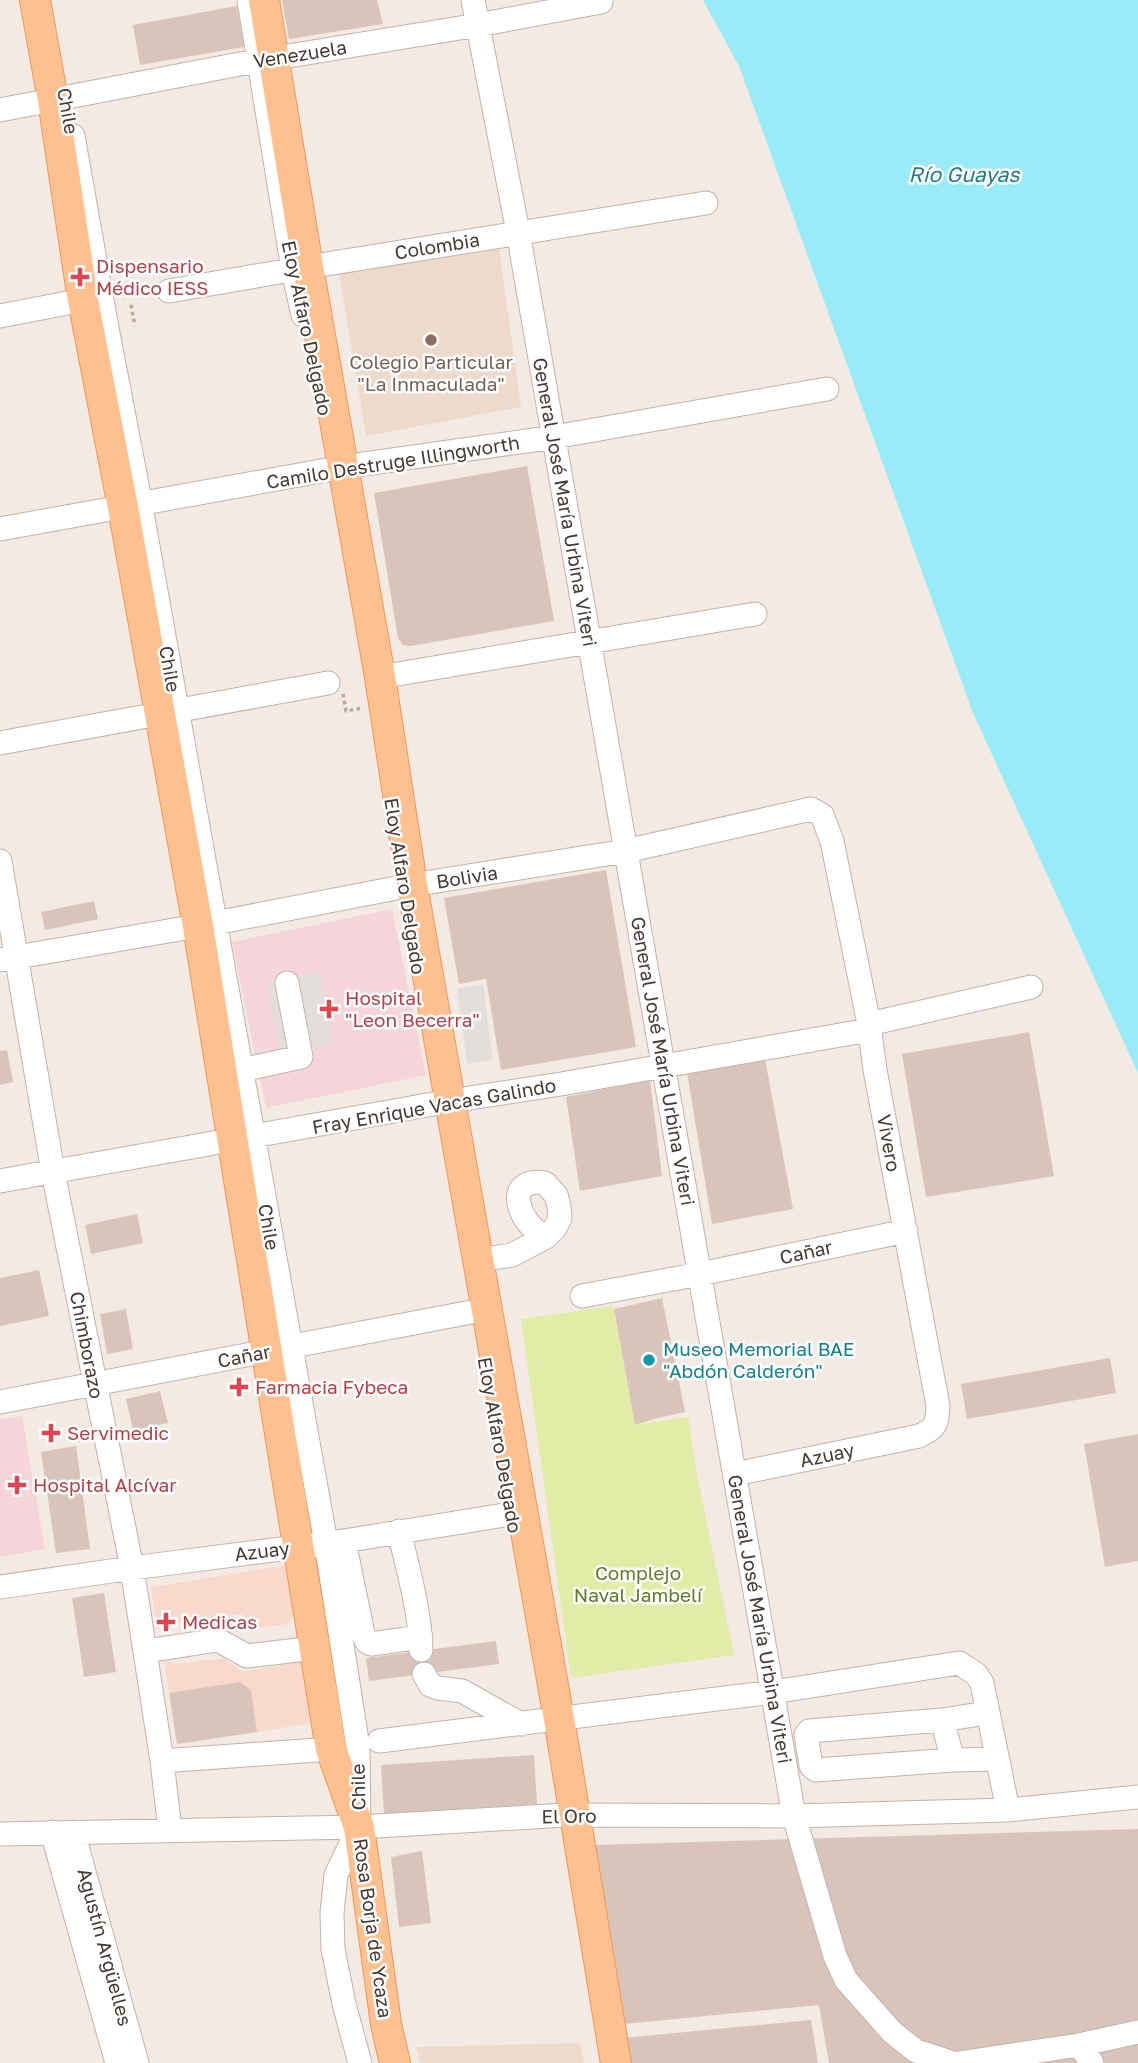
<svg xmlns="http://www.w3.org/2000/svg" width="1138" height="2063" font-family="'Golos Text',sans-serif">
<rect width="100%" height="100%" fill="#f3eae3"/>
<path fill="#f8d9cb" d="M293,1564L300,1607L288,1624L259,1628L241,1614L157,1627L151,1587Z
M224,1658L242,1672L311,1660L322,1721L257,1732L251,1690L169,1693L164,1661L176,1664Z"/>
<path fill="#eedacb" d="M499,248L521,407L366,436L339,274Z
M580,2043L584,2063H420L416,2047Z"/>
<path fill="#f6d5da" d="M392,909L426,1075L266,1108L232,942Z
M22,1416L45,1549L0,1557V1420Z"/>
<path fill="#e1eca7" d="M613,1306L635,1425L688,1417L698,1480L734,1655L571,1678L521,1319Z"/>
<path fill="#e3dedc" d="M320,972L332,1045L279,1054L267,981Z
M483,985L493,1060L467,1064L457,988Z"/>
<path fill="#99ebf7" d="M703,0H1138V1073L973,713L739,66Z"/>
<path fill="#d9c4bb" d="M282,0H377L383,24L289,39Z
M237,6L244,47L140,65L133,25Z
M527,466L554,621L410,646L403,645L398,638L374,493Z
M606,870L636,1047L501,1070L486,979L459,984L444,898Z
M94,901L98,919L45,930L41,912Z
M1029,1032L1054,1176L926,1197L902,1054Z
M7,1050L13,1082L0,1085V1051Z
M765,1059L793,1209L712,1224L687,1072Z
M650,1080L662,1176L580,1191L566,1097Z
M137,1214L143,1243L91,1254L85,1225Z
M39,1270L49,1316L0,1326V1278Z
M662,1298L685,1412L654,1419L635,1425L614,1309Z
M126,1309L133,1349L107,1354L100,1314Z
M1110,1358L1116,1393L967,1419L961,1384Z
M160,1391L168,1423L133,1431L126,1399Z
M1138,1434V1561L1105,1567L1084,1444Z
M76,1446L90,1549L56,1553L41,1452Z
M104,1593L116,1672L84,1677L72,1598Z
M496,1641L499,1664L369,1681L366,1658Z
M240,1682L251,1690L257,1732L177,1744L169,1693Z
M534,1755L537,1804L384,1814L381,1765Z
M1138,1829V2063H829L819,2005L624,2024L591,1845Z
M422,1851L431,1923L399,1927L391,1857Z
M811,2020L818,2063H627L623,2038Z"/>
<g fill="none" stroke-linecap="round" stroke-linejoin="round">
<defs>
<path id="minor" d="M249,0L293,270L303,315
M473,0L518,232L794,1816L835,1956L846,1980L892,2032L916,2051L953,2063
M0,110L240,64L478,25L601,2
M73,136L107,328L136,479L326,1543L358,1747L359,1827L336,1875L332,1913L333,1949L344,2004L360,2063
M169,291L308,267L706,203
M0,316L83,300
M0,529L343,467L554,437L827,389
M380,677L755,614
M0,743L328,683
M0,861L53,1172L132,1568L162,1761L170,1830
M0,960L215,923L412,885L626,851L811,809L822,815L832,841L869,1024L875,1070L938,1406C937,1425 936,1428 919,1436L735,1474
M869,1024L1031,987
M241,1070L301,1057L287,983
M0,1181L450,1101L561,1084L869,1030
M478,1260L512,1255L546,1237L555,1228L560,1218L559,1206L556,1195L545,1183C503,1176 517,1224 546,1237
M582,1296L700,1274L906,1231
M0,1402L487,1309
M399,1531C408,1570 420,1610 421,1650
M344,1541L363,1634L367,1642L371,1644L421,1637
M0,1587L132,1568L344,1541L523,1512
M146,1651L218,1640L247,1656L315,1648
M424,1674L430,1685L438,1688L462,1691L521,1724
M987,1713L942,1720L809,1731L806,1735L811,1766L816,1770L953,1760L996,1759
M942,1720L953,1760
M379,1741L773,1692L959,1663L976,1674L982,1683L1008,1810
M162,1761L331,1749
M52,1832L117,2063
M73,1832L137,2063
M0,1834L359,1827L566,1815L794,1816L1008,1810L1138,1797
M1079,2045L1092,2063
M959,2063L1079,2045L1138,2032"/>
<path id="major" d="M35,0L53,100L83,300L123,507L198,926L331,1749L359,1827L386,2024L395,2063
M264,0L308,267L380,677L412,885L559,1719L616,2063"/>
</defs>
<use href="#minor" stroke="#c3b2a8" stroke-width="25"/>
<use href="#major" stroke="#ee9556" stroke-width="32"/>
<path stroke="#c3a595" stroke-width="3.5" stroke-dasharray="3.5 3.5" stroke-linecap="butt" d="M131,305L135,326
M343,694L346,711L363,708"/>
<use href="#minor" stroke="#fff" stroke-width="23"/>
<use href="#major" stroke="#ffc090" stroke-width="30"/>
</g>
<g fill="#e0444e" stroke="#fff" stroke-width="2.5">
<path d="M76.5 266.5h7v7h7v7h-7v7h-7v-7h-7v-7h7z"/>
<path d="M325.5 998.5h7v7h7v7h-7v7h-7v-7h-7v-7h7z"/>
<path d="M235.5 1376.5h7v7h7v7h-7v7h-7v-7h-7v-7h7z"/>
<path d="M47.5 1422.5h7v7h7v7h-7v7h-7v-7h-7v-7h7z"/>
<path d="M13.5 1474.5h7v7h7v7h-7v7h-7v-7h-7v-7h7z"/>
<path d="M162.5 1611.5h7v7h7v7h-7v7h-7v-7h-7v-7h7z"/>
</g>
<circle fill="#8d6e63" stroke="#fff" stroke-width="2.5" cx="431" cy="340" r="7"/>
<circle fill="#0f9aa8" stroke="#fff" stroke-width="2.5" cx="649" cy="1360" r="7"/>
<g text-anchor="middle" stroke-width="5" stroke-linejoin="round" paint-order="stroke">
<g font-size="19" fill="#463933" stroke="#fff">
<text transform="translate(300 54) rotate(-9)" y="7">Venezuela</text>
<text transform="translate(68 111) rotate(80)" y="7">Chile</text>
<text transform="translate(437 246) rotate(-9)" y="7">Colombia</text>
<text transform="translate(307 328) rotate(78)" y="7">Eloy Alfaro Delgado</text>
<text transform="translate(393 462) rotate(-9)" y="7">Camilo Destruge Illingworth</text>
<text transform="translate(565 502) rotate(80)" y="7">General José María Urbina Viteri</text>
<text transform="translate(170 669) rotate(80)" y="7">Chile</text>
<text transform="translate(467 877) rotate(-9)" y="7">Bolivia</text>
<text transform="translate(405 886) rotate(81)" y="7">Eloy Alfaro Delgado</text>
<text transform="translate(663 1061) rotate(80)" y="7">General José María Urbina Viteri</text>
<text transform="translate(434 1106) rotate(-10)" y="7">Fray Enrique Vacas Galindo</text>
<text transform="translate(889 1143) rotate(80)" y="7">Vivero</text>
<text transform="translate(269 1227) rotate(80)" y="7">Chile</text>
<text transform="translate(806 1252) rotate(-12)" y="7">Cañar</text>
<text transform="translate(87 1345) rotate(79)" y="7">Chimborazo</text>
<text transform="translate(244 1356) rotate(-11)" y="7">Cañar</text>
<text transform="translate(500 1445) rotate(80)" y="7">Eloy Alfaro Delgado</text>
<text transform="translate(827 1455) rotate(-12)" y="7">Azuay</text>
<text transform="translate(262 1551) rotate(-7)" y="7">Azuay</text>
<text transform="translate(760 1619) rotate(80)" y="7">General José María Urbina Viteri</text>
<text transform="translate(358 1787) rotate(-91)" y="7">Chile</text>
<text transform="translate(569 1816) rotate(-1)" y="7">El Oro</text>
<text transform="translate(373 1928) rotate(82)" y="7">Rosa Borja de Ycaza</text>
<text transform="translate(105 1947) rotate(75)" y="7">Agustín Argüelles</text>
</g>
<g font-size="19" fill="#be3a42" stroke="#fff" text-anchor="start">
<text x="96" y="273">Dispensario<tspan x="96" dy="22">Médico IESS</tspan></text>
<text x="345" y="1005">Hospital<tspan x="345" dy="22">"Leon Becerra"</tspan></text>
<text x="255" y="1394">Farmacia Fybeca</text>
<text x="67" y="1440">Servimedic</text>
<text x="33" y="1492">Hospital Alcívar</text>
<text x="182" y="1629">Medicas</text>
</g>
<g font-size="19" fill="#785e54" stroke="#fff">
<text x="431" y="369">Colegio Particular<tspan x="431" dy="22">"La Inmaculada"</tspan></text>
</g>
<g font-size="19" fill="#0d838f" stroke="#fff" text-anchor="start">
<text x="663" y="1356">Museo Memorial BAE<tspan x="663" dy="22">"Abdón Calderón"</tspan></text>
</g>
<g font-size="19" fill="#5e7c21" stroke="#fff">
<text x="638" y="1580">Complejo<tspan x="638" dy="22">Naval Jambelí</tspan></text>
</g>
<g font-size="21" font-style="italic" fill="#1e8190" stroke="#fff">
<text x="964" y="182">Río Guayas</text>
</g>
</g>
</svg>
